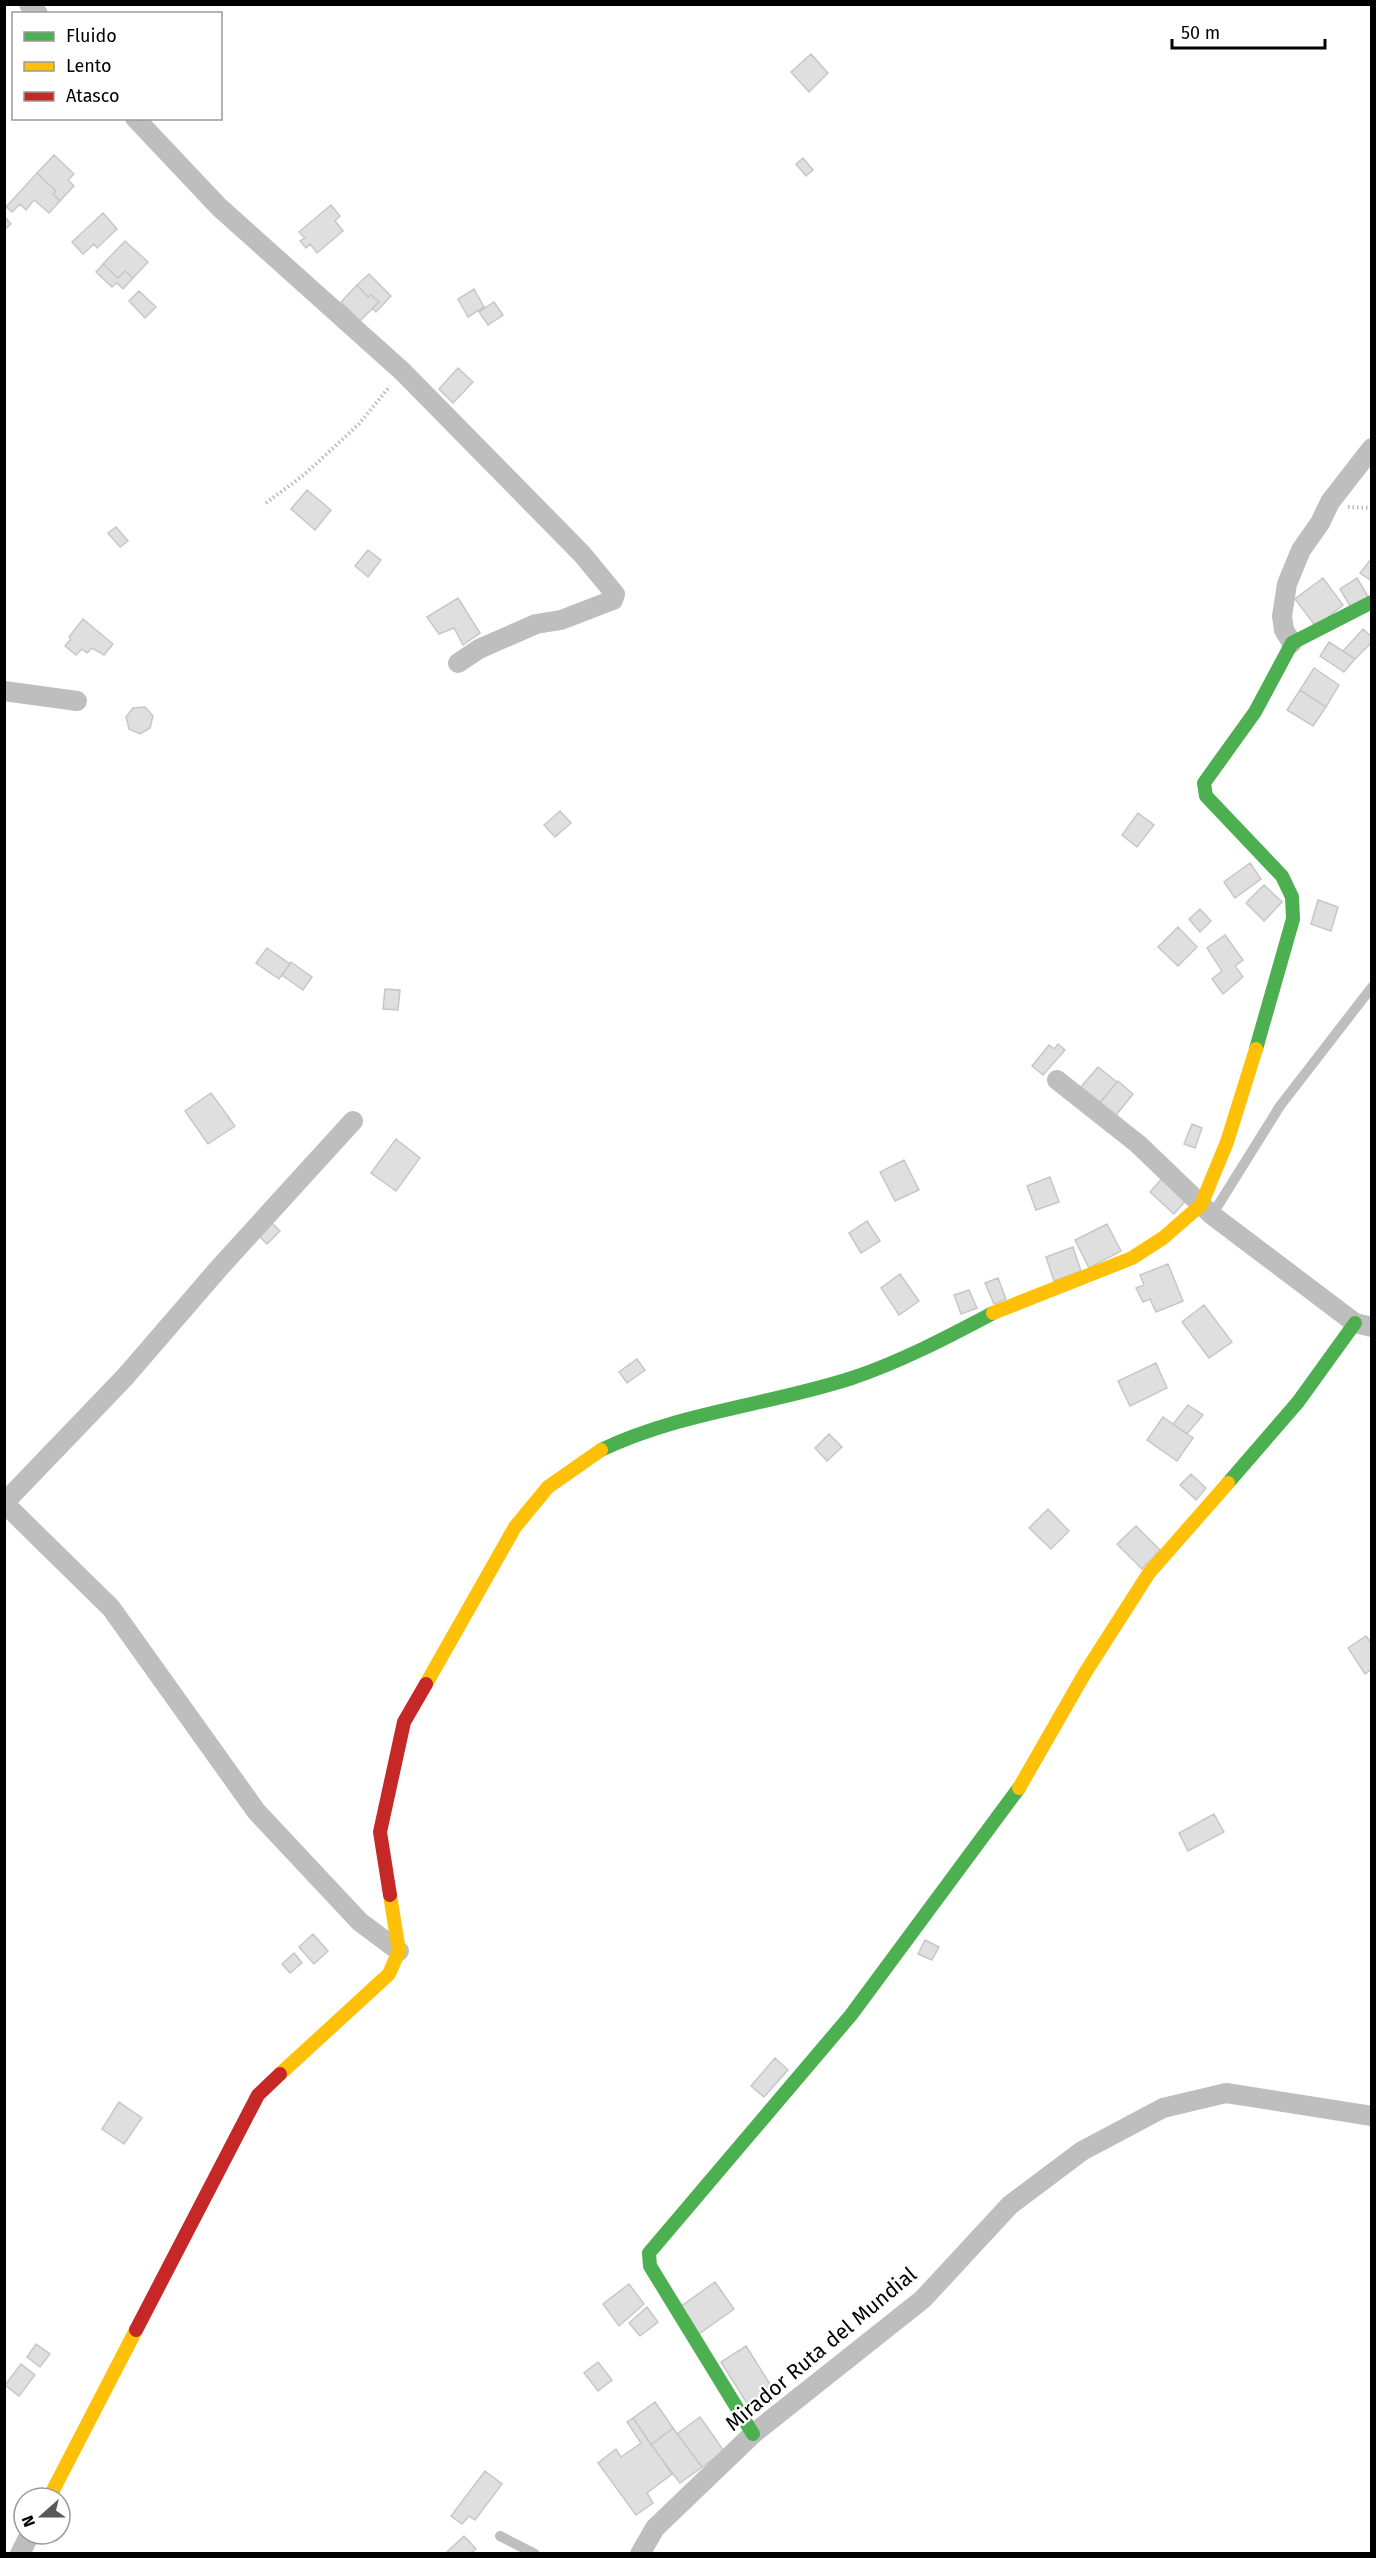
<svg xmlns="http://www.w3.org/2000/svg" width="1376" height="2558" font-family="'Fira Sans',sans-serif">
<rect width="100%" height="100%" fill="#fff"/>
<path fill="#dfdfdf" stroke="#c7c7c7" stroke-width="1.5" d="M811,54L828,73L809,92L791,72Z
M54,155L74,174L68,180L74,186L60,201L53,194L56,191L37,173Z
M803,158L813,170L806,176L796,164Z
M37,173L56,191L53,194L60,201L49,213L34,200L26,210L20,204L12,212L6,207Z
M331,205L340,216L335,221L343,231L317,253L310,244L306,248L300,241L305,238L299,232Z
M103,213L117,229L97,248L94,244L83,254L72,242Z
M4,216L11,224L4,230Z
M125,241L148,262L133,278L125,271L118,278L103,264Z
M103,264L118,278L125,271L133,278L123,289L117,283L112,287L96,272Z
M369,274L391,296L376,312L372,308L379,302L371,295L368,297L357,285Z
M357,285L368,297L371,295L379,302L360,321L341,302Z
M474,289L484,307L468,317L458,299Z
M139,291L156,307L145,318L129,301Z
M494,302L503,315L488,325L479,312Z
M458,368L473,382L453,403L439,389Z
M307,490L331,510L315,530L291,509Z
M116,527L128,541L120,547L108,533Z
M368,550L381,560L368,577L355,566Z
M1372,558V581L1360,573Z
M1323,578L1343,605L1316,627L1295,599Z
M1357,578L1370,600L1353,611L1340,589Z
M458,598L480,633L463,645L454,628L439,634L427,617Z
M83,619L113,644L104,655L92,648L87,653L82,649L76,655L65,646L71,639L69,637Z
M1363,629L1372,637V642L1355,659L1343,651Z
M1329,642L1355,659L1344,672L1320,656Z
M1314,668L1339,685L1326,707L1300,690Z
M1300,690L1326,707L1313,726L1287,710Z
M145,707L153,716L150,728L140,734L129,729L126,717L133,708Z
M560,811L571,823L555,837L544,825Z
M1138,813L1154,825L1137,847L1122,835Z
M1250,863L1261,879L1235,898L1224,882Z
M1264,885L1282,902L1264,921L1246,903Z
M1318,900L1338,907L1331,931L1311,924Z
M1200,909L1211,921L1200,932L1189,919Z
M1178,927L1197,947L1178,966L1158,947Z
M1225,935L1243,960L1235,966L1243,977L1223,994L1212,979L1222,971L1207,948Z
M267,948L290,964L279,979L256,963Z
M291,962L312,977L303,990L282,975Z
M385,989L400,990L398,1010L383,1009Z
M1058,1044L1065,1050L1043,1075L1032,1066L1049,1045L1054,1049Z
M1098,1067L1117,1082L1100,1103L1081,1087Z
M1118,1081L1133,1094L1113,1119L1097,1106Z
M211,1093L235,1126L208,1144L185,1111Z
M1192,1124L1202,1128L1195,1148L1184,1144Z
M396,1139L420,1158L396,1191L371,1173Z
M904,1160L919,1190L895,1201L880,1172Z
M1165,1175L1189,1197L1174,1214L1150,1192Z
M1050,1177L1059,1202L1036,1210L1027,1186Z
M268,1219L280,1231L267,1244L255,1232Z
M867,1221L880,1241L861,1253L849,1233Z
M1107,1224L1121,1251L1089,1268L1075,1240Z
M1073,1247L1081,1271L1054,1281L1046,1257Z
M1168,1264L1183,1301L1156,1312L1150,1299L1143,1302L1136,1288L1144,1285L1140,1275Z
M900,1274L919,1301L899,1315L881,1288Z
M998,1278L1006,1299L994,1304L985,1283Z
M969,1290L977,1308L961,1314L954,1295Z
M1204,1305L1232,1342L1209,1358L1182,1322Z
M637,1359L645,1370L627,1383L619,1372Z
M1156,1363L1167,1388L1130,1406L1118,1381Z
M1188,1405L1203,1415L1187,1434L1173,1424Z
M1163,1417L1193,1438L1177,1461L1147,1440Z
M829,1434L842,1447L827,1461L815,1448Z
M1191,1474L1206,1488L1196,1500L1180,1485Z
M1048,1509L1069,1531L1051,1549L1029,1528Z
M1136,1526L1160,1550L1142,1569L1117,1544Z
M1366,1636L1372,1644V1669L1365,1674L1348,1648Z
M1214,1814L1224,1832L1188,1851L1179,1833Z
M313,1934L328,1951L314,1964L299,1947Z
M925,1940L939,1947L932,1960L918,1954Z
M294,1953L302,1963L290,1973L282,1964Z
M775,2058L788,2070L764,2097L751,2086Z
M119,2102L142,2118L124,2144L102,2129Z
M715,2282L734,2309L699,2334L680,2307Z
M629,2284L644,2304L619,2326L603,2304Z
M647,2307L658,2322L640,2336L629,2323Z
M36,2344L50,2354L40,2367L27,2357Z
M746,2346L775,2392L750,2408L721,2362Z
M598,2362L612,2380L598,2391L584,2373Z
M21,2364L35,2375L19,2396L5,2385Z
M655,2402L673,2428L651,2445L633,2418Z
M700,2417L724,2451L702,2467L677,2434Z
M633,2418L672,2474L647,2493L653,2503L636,2515L598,2463L616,2449L621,2457L641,2443L627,2422Z
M673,2428L702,2467L680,2483L651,2445Z
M485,2471L502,2484L475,2520L469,2516L462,2524L451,2516Z
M464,2536L476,2549L470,2554H448L447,2552Z"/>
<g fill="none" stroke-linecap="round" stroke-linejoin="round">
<path stroke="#b9b9b9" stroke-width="4" stroke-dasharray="1.5 3" stroke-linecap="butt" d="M266,503L305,474L359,424L390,386
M1348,507L1372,508"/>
<path stroke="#bebebe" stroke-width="10" d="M1212,1215L1280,1106L1372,987
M500,2536L535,2554"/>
<path stroke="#bebebe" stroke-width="20" d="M29,4L38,14
M135,118L219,207L402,371L582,554L615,594L613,600L561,620L536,624L479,649L458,663
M1292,643L1284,630L1282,616L1287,584L1301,550L1320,523L1330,502L1372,448
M4,691L77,701
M1057,1080L1138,1144L1212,1215L1355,1323L1372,1327
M4,1503L111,1608L256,1811L360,1922L399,1951
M4,1503L125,1377L220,1267L353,1121
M20,2554L30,2534
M640,2554L655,2528L753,2434L923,2299L1010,2205L1082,2151L1163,2108L1226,2093L1372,2116"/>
<path stroke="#4caf50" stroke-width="14" d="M1256,1049L1293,919L1292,897L1282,876L1206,796L1204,783L1255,712L1292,643L1372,602
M601,1450C680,1412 769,1405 852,1378C900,1362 948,1337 993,1313
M1228,1483L1298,1402L1355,1323
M753,2434L650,2266L649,2253L851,2015L1019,1788"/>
<path stroke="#ffc107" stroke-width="14" d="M993,1313L1132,1258L1163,1238L1201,1205L1227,1142L1256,1049
M426,1684L515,1527L548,1487L601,1450
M1019,1788L1085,1673L1149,1573L1228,1483
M280,2074L389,1974L399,1951L390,1895
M49,2498L136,2330"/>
<path stroke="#c62828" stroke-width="14" d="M390,1895L380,1832L404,1722L426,1684
M136,2330L258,2095L280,2074"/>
</g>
<g text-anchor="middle" stroke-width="4.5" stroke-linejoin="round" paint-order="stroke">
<g font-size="21" fill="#000" stroke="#fff">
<text transform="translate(821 2349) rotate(-40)" y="7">Mirador Ruta del Mundial</text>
</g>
</g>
<rect width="1376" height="2558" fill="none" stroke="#000000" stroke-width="12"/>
<rect x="12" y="12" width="210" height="108" fill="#ffffff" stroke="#999999" stroke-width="1.5"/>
<rect x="24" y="32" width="30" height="9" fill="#4caf50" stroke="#999999" stroke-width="1.5"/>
<text x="66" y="42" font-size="18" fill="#000000">Fluido</text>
<rect x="24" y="62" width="30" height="9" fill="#ffc107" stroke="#999999" stroke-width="1.5"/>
<text x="66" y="72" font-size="18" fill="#000000">Lento</text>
<rect x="24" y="92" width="30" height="9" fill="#c62828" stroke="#999999" stroke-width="1.5"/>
<text x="66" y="102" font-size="18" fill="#000000">Atasco</text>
<g transform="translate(42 2516) rotate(249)"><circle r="28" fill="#ffffff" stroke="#999999" stroke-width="1.5"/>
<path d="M0-4.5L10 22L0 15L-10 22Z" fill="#595959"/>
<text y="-9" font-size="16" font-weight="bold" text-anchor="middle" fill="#000000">N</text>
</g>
<path d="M1172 39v9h153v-9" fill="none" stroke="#000000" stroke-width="3"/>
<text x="1181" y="39" font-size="18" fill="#000000" stroke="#ffffff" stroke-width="4.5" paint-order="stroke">50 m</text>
</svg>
